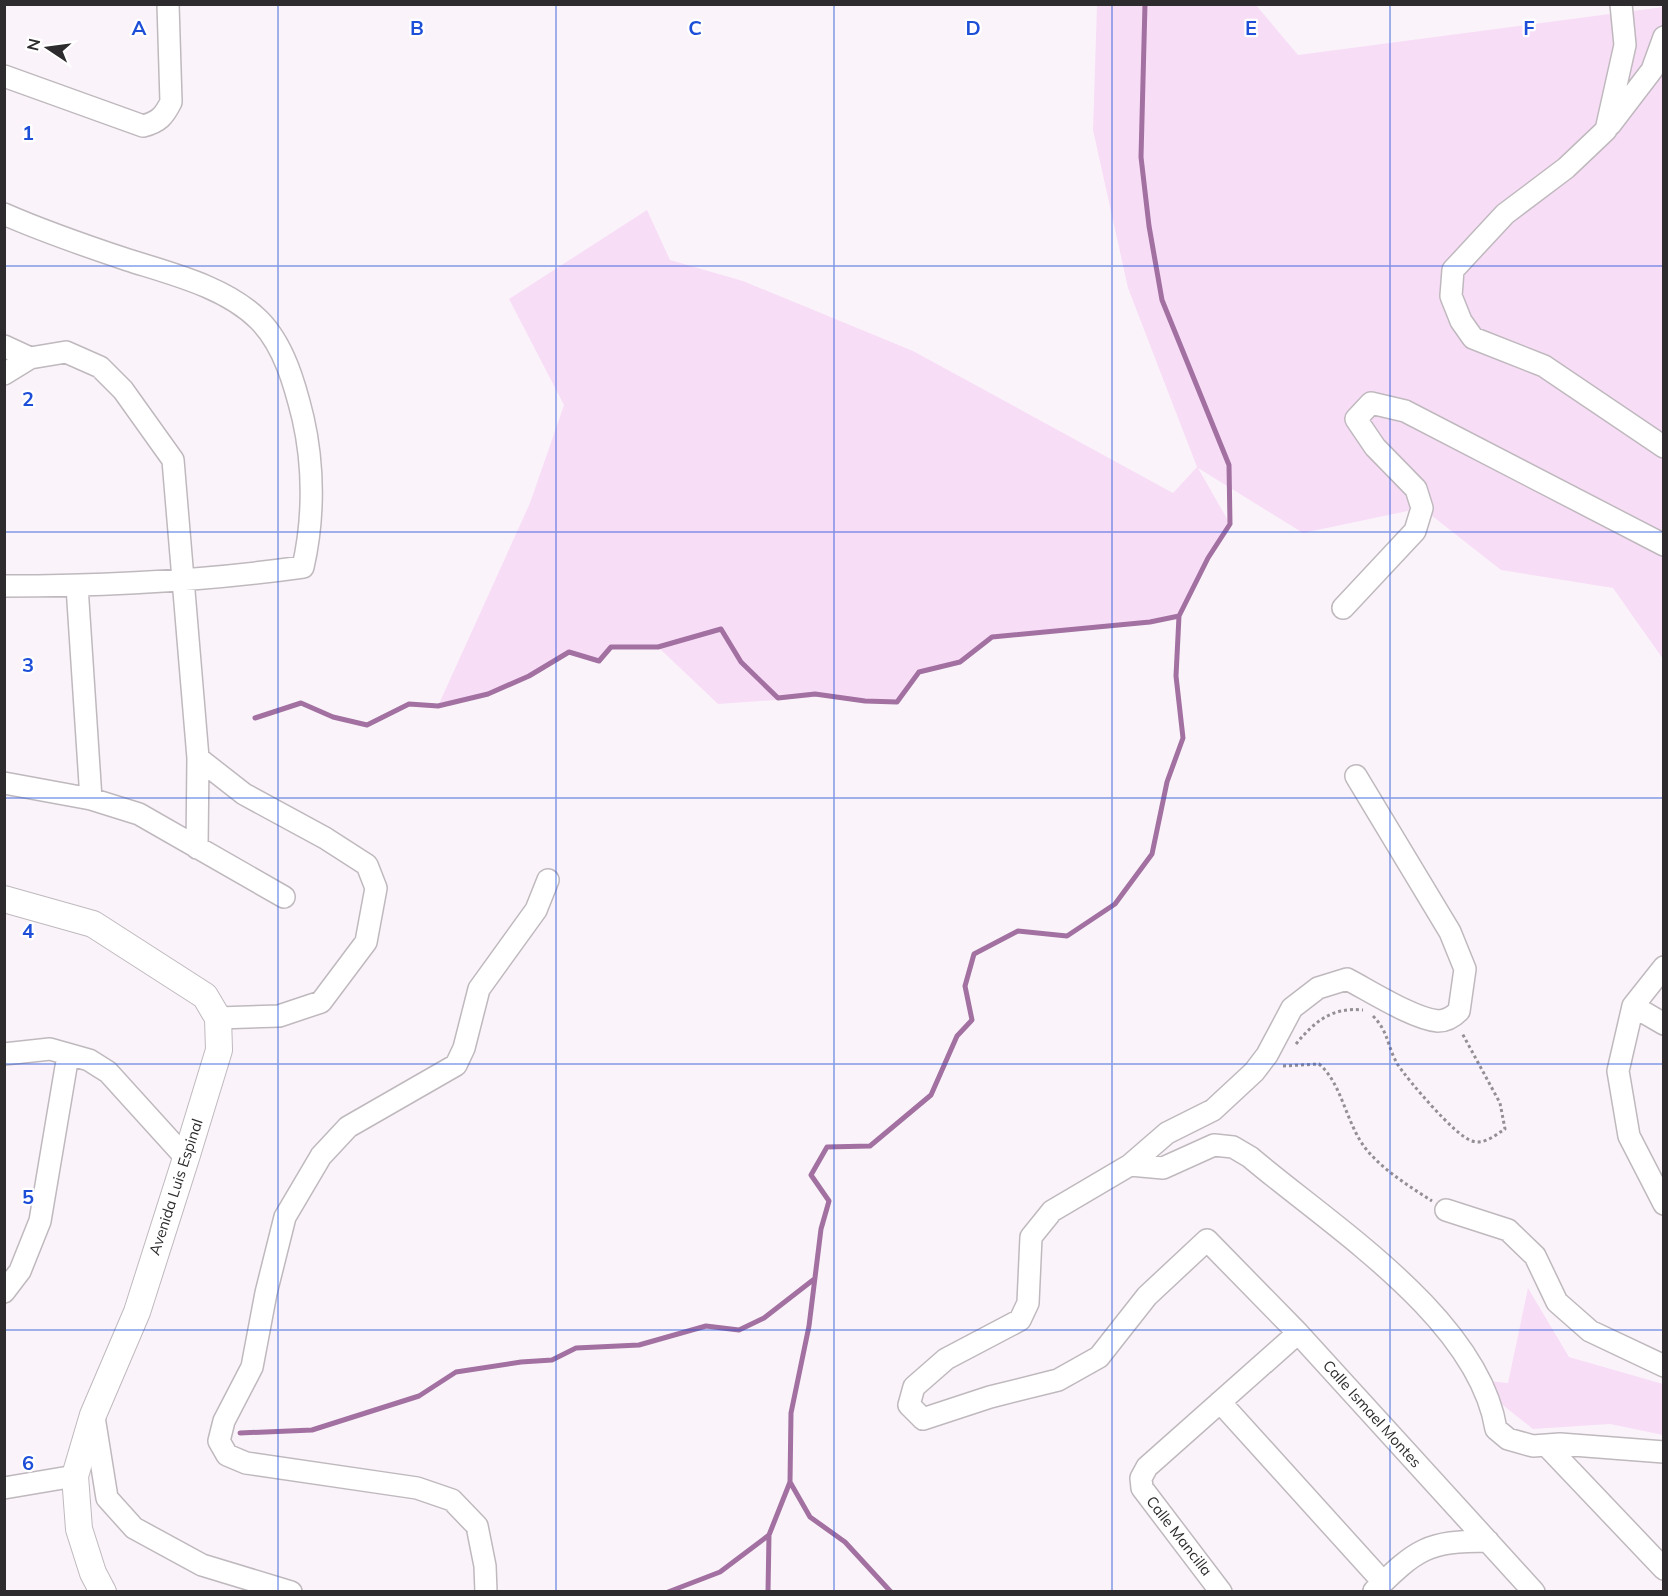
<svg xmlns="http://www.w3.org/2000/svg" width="1668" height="1596" font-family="Mulish,sans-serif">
<rect width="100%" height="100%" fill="#faf4fa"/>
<path fill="#f8ddf7" d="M1097,5H1256L1298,55L1663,7V659L1613,588L1501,570L1422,508L1303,533L1198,468L1230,524L1208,558L1179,616L1150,622L992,637L960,662L919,673L897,702L831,696L718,704L658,647H611L599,661L569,652L529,676L488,694L438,706L530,503L564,405L509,299L647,210L670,260L743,281L913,351L1173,493L1197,467L1128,288L1093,130Z
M1528,1288L1569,1357L1663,1384V1435L1610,1424L1533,1429L1495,1399L1489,1381L1508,1383Z"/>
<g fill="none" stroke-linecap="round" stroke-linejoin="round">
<path stroke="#a271a1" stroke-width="5" d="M255,718L301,703L333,717L367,725L409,704L438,706L488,694L529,676L569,652L599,661L611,647H658L721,629L741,662L778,698L815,694L865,701L897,702L919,672L960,662L992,637L1150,622L1179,616
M240,1433L312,1430L419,1396L456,1372L521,1362L552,1360L576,1348L639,1345L706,1326L739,1330L764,1318L813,1280
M668,1592L720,1572L769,1535L790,1482
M768,1592L769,1535
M891,1592L845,1542L810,1517L790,1482L791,1413L809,1326L821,1229L829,1201L811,1175L827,1147L870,1146L931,1095L957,1036L972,1020L965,986L974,954L1018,931L1067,936L1115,904L1152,854L1167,782L1183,738L1176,676L1179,616L1208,558L1230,524L1229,465L1162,300L1149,226L1141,157L1145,4"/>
<defs>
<path id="minor" d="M1621,4L1625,45L1606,130L1566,168L1505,214L1453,270L1451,296L1461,321L1473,338L1544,366L1664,447
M4,76L143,126C159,122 164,116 171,102L168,4
M1610,125L1652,70L1664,37
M4,214C45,232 86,246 128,260C172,274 226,287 259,320C284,345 295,385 303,418C314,466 314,519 303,567C204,581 104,586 4,586
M4,346L30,358
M4,374L30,358L66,352L100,367L123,390L173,460L198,758L244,794L325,838L367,865L376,888L366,942L321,1002L279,1016L218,1018
M77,586L91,799
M1343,608L1415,531L1422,508L1416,489L1375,447L1356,419L1371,403L1405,411L1664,545
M4,783L91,799L139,814L284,897
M197,848L198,758
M1664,967L1633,1006L1618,1071L1629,1136L1664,1204
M1633,1006L1664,1024
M4,1054L50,1049L89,1060L108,1072L186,1158
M1130,1165L1167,1133L1213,1110L1254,1072L1267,1055L1292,1008L1318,988L1347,979C1370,991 1414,1019 1438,1021C1447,1021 1453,1017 1459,1011L1465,969L1450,932L1356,776
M1446,1210L1508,1230L1535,1256L1557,1302L1590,1331L1664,1366
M4,1292L20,1271L40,1221L68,1055
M1220,1402L1383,1582
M94,1417L107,1498L134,1528L202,1565L291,1592
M1546,1445L1664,1569
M4,1488L75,1476
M1374,1591C1417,1549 1427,1541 1488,1541
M486,1592L485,1566L477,1526L452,1500L417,1488L246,1463L227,1455L219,1441L224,1421L252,1367L266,1293L285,1217L321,1156L348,1127L456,1065L464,1048L479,989L536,910L548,880
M1221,1592L1142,1488L1141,1478L1147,1467L1298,1333
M1534,1592L1298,1333L1207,1240L1147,1296L1099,1357L1058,1380L990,1397L923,1419L909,1405L914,1387L946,1359L1020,1320L1028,1303L1031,1237L1052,1211L1130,1165L1163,1168L1214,1145L1233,1147L1250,1157C1330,1225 1478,1318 1496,1429L1508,1439L1533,1446L1560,1444L1664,1452"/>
<path id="tertiary" d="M4,899L93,924L205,996L218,1018L219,1050L186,1158L137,1312L93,1415L75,1476L79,1529L93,1573L103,1592"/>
</defs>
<use href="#minor" stroke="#bfb9be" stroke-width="24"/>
<use href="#tertiary" stroke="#bfb9be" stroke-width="28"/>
<path stroke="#938f93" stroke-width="3" stroke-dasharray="3 3" stroke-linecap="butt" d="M1373,1016C1389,1032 1387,1047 1398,1065C1408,1080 1455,1136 1472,1141C1485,1145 1495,1135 1505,1129L1500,1103L1462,1033
M1296,1044C1315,1021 1332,1007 1363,1010
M1283,1066L1319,1064C1342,1083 1346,1124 1366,1149C1384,1171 1409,1186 1432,1201"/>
<use href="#minor" stroke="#fff" stroke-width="21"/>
<use href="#tertiary" stroke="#fff" stroke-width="26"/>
</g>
<path fill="none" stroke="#1d4ed8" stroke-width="1.5" stroke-opacity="0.55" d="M278,4V1592M556,4V1592M834,4V1592M1112,4V1592M1390,4V1592M4,266H1664M4,532H1664M4,798H1664M4,1064H1664M4,1330H1664"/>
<g text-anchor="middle" stroke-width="4.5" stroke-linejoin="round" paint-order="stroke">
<g font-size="15" fill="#2d2b2d" stroke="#fff">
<text transform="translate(176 1187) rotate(-72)" y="5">Avenida Luis Espinal</text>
<text transform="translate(1372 1414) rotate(48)" y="5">Calle Ismael Montes</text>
<text transform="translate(1179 1536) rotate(52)" y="5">Calle Mancilla</text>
</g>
</g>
<g font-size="20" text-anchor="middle" font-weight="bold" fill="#1d4ed8" stroke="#fff" stroke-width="4.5" stroke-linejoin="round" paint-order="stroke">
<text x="139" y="35">A</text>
<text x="417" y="35">B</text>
<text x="695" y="35">C</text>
<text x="973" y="35">D</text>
<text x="1251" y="35">E</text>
<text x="1529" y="35">F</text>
<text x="28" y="140">1</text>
<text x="28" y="406">2</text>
<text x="28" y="672">3</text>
<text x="28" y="938">4</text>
<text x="28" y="1204">5</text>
<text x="28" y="1470">6</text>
</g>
<rect width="1668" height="1596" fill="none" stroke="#2d2b2d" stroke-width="12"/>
<g transform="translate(48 48) rotate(283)" stroke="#ffffff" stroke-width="4.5" paint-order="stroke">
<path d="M0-4.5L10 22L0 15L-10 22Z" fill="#2d2b2d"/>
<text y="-9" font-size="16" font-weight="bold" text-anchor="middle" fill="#2d2b2d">N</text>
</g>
</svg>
